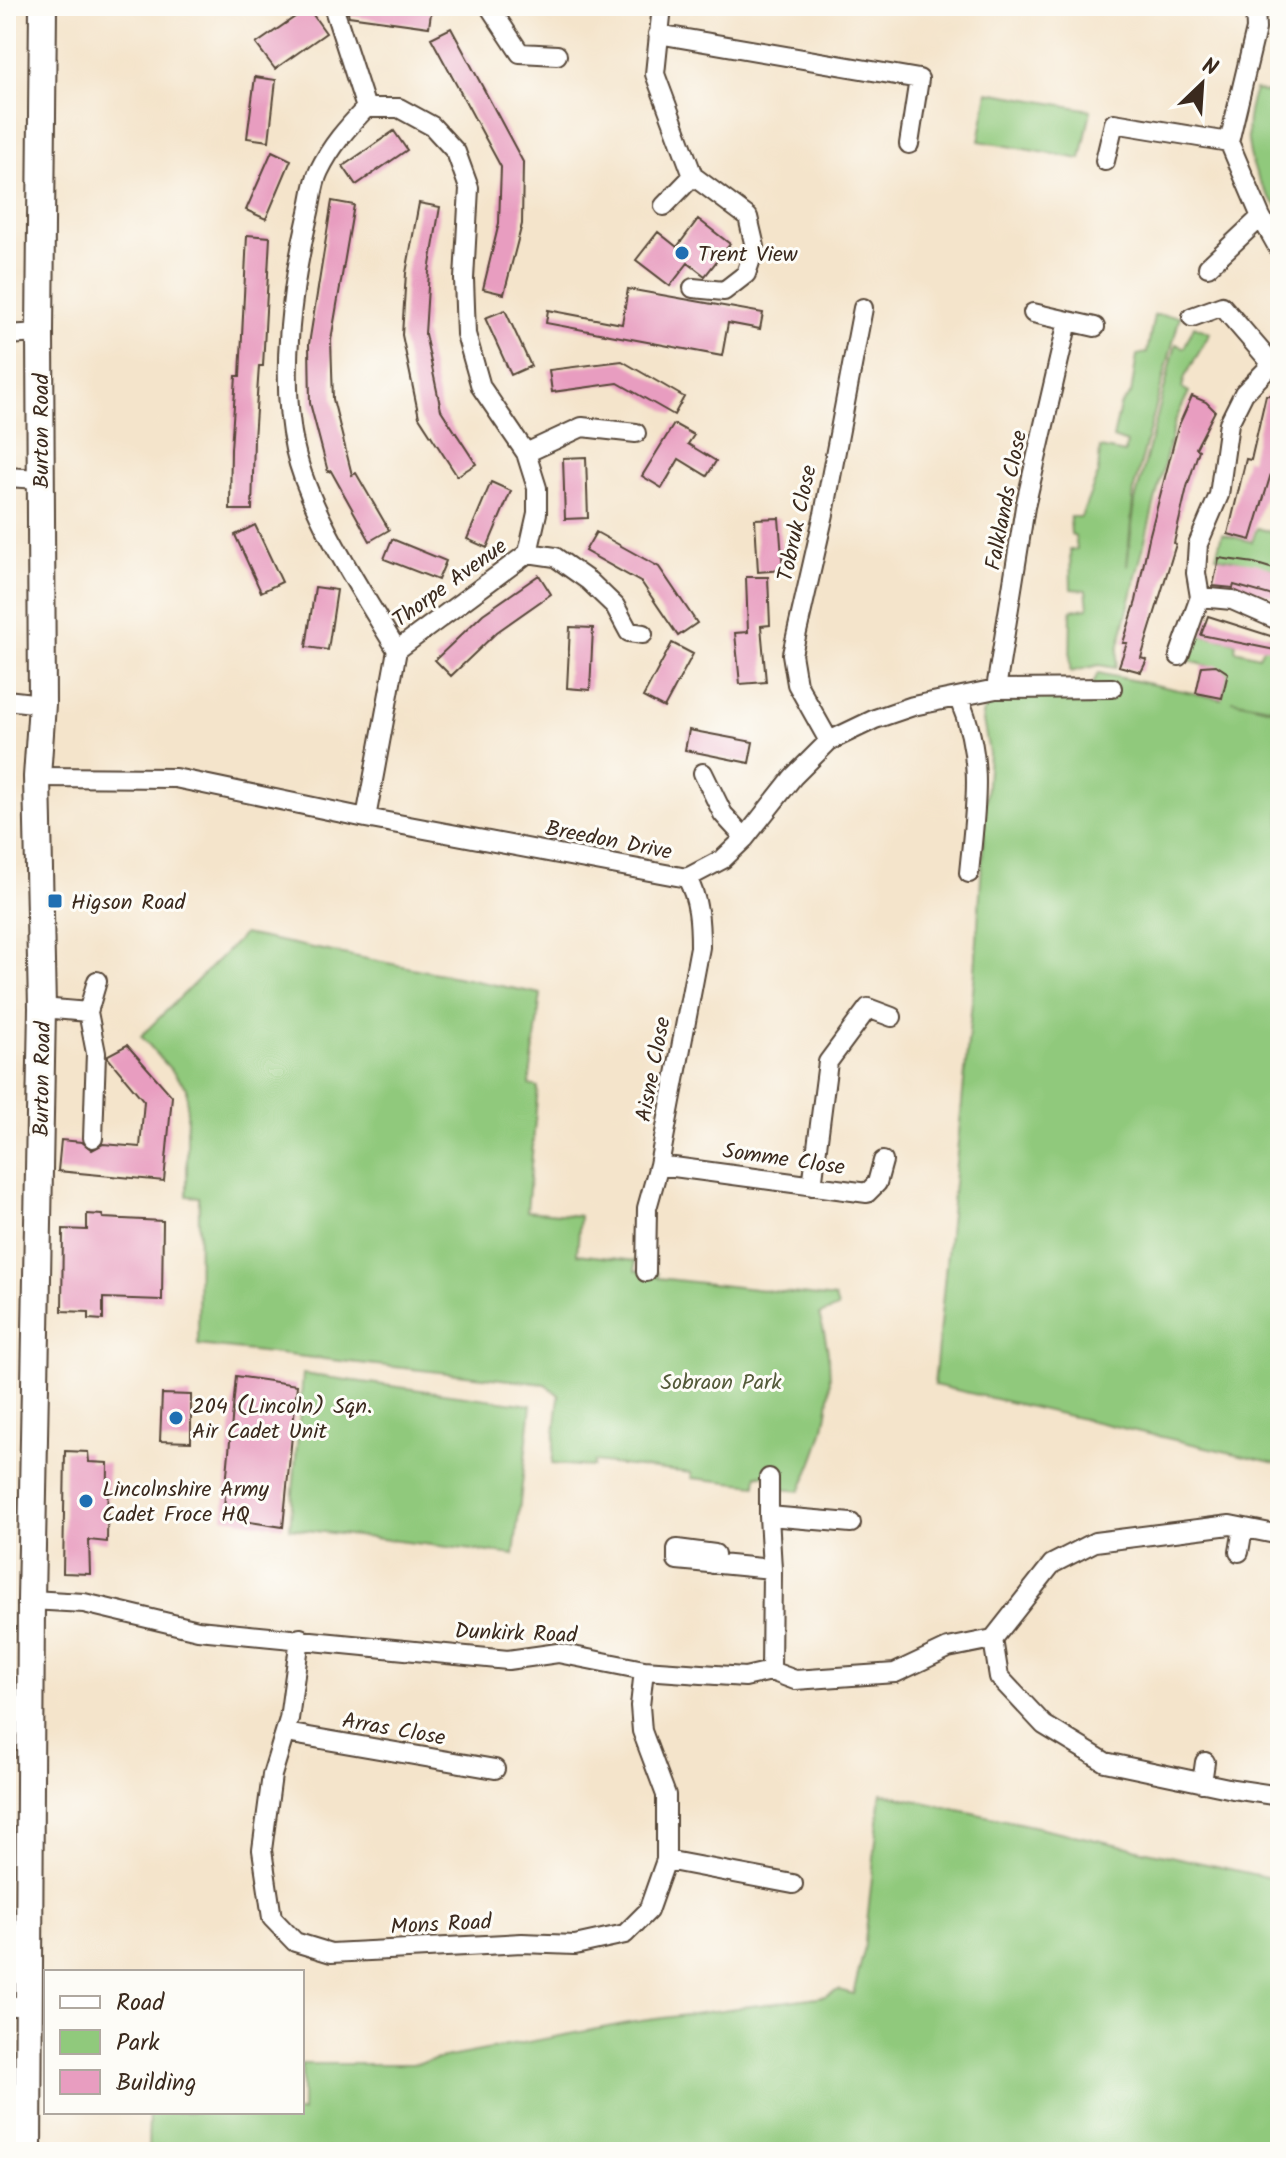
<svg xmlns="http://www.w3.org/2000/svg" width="1286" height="2158" font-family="Kalam,sans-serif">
<rect width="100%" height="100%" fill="#fdfcf7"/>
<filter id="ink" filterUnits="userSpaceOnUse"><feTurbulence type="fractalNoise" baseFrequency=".0125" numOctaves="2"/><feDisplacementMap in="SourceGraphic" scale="16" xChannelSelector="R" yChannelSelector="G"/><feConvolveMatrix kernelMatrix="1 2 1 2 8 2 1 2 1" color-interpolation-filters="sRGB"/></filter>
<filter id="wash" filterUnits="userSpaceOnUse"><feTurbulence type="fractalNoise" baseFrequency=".006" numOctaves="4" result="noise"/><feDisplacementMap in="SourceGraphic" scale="32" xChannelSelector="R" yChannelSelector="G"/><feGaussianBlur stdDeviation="1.8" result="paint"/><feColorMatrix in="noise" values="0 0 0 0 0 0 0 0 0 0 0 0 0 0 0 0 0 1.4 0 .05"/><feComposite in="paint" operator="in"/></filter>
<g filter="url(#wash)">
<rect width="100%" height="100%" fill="#f4e4cb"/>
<path fill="#90c97c" stroke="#667a4d" stroke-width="2" d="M1255,90L1280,95V209C1249,178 1239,131 1255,90Z
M988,92L1091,110L1081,159L979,141Z
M1154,315L1180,316L1134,489L1127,566L1135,501L1176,344L1184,348L1194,326L1210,333L1185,377L1182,388L1189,392L1175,421L1118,649L1116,668L1099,665L1070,672L1071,610L1088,608L1086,590L1071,589L1070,550L1077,549L1075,536L1071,534L1070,517H1081L1098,474L1100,448L1125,453L1127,443L1113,438L1120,406L1131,394L1137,355L1147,353Z
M1257,528L1277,534L1280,532V571L1216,556L1222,534L1252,542Z
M1204,627L1202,635L1236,642L1235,650L1259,656L1269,636L1280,640L1279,709L1232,700L1280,711V1464L934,1385L975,971L989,753L982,715L989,701L1019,697L1089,693L1098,673L1221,699L1227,673C1215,665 1202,666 1189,660L1197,629Z
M244,934L541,994L529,1085L538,1087L527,1211L580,1216L577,1254L635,1261V1271L658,1273V1278L835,1298L838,1308L819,1315C840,1377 829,1433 800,1491L781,1489V1477L757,1475L756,1485L692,1478L691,1473L594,1462L593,1467L552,1464L559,1395L545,1384L198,1345L199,1197L187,1196V1088L141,1036Z
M303,1374L531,1405L514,1555L290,1528Z
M881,1793L1280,1880V2152H148L149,2112H302V2064H412L634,2022L825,1996L839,1990L853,1994L864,1951Z"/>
<g id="blocks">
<path fill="#e89dc0" d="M346,6H432L429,27L349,16Z
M308,8L326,33L275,69L256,44Z
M451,28L523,162L522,224L504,294L483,289L499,223L501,167L431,38Z
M255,77L276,80L269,141L247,138Z
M394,131L407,150L356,185L343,166Z
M272,151L291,160L266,219L246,210Z
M332,201L354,205L331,340L333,399L352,475L356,473L389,530L370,541L331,471L328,472L310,403L309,344Z
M419,203L440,207L429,271L425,334L441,410L476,464L457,476L419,417L402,335L406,273Z
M698,219L730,244L705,276L688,263L670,286L636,260L658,232L677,247Z
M247,235L270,237L263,366H259L254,439L252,510H230L231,449L236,376H240Z
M628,289L763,313L760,329L728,323L722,356L546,323L548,310L622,324Z
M505,310L531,366L511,375L485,318Z
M622,361L684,397L674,415L618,383L552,392L549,370Z
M1266,395L1280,396V444L1251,540L1228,534L1246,459L1251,460Z
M1192,396L1206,402L1215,411L1196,448L1199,450L1187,487L1174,543L1176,544L1141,658L1147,660L1141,672L1119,666L1127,643H1123L1136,601L1149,538L1178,427Z
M674,424L694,435L688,444L716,461L707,476L679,459L662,488L642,476Z
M586,457L588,518L565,519L563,458Z
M491,482L511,491L487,548L467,539Z
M779,518L783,570L758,572L755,519Z
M255,525L282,582L261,592L235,535Z
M596,532L659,567L697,623L678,636L642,583L585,551Z
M392,539L446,561L438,580L384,559Z
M1219,558L1254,563L1280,571V598L1234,585L1233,588L1213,586Z
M539,575L551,594L497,632L451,676L435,660L483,614Z
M746,577H768L770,625L761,626L766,682L740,684L735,633L748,632Z
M315,587L337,590L328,650L306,647Z
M1208,616L1280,639V651L1201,635Z
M570,627L593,628L590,690L567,688Z
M672,643L693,654L664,708L643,697Z
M1216,665L1228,673L1222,698L1196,693L1202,666Z
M689,730L753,742L749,763L685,750Z
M127,1045L172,1096L164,1181L58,1171L61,1140L82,1142L92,1150L103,1144L140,1147L144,1101L108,1058V1055Z
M87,1214L102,1215L103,1218L163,1221L162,1300L103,1298V1320L89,1319V1312L62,1311L63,1229L87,1230Z
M236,1376L297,1385L283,1527L223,1518Z
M162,1394L191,1395V1442L160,1441Z
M65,1451L88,1452L89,1462L108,1463L107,1542L89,1540L90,1574L63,1573Z"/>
</g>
</g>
<g filter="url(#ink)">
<use href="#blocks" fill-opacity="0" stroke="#574638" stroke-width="2"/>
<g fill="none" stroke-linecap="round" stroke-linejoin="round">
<defs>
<path id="minor" d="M333,6L366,108
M489,6L520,53L557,55
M662,6L655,74L693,176L748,217L755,247L746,274L724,291L693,288
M658,34L919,79L909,144
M366,108H399L432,126L456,152L469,188L464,279L466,334L481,387L526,453L537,488V513L528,553L397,650
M366,108C347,128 331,146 319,171C313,183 312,199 309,212C292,283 279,377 295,449C310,515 362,591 397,650
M1105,161L1114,123L1229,142
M664,206L693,176
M1261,217L1280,251
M1208,267L1261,217L1229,142L1256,29L1255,6
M1033,313L1095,327
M1192,317L1222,306L1272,364
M6,335L40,333
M526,453L582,427L636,433
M6,477L40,479
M528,553L555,557L589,581L615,606L629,632L643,634
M1200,597L1232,600L1280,621
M1179,656L1200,597L1196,573L1198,544L1219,495L1229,423L1244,393L1280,356
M996,689L1025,507L1068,321
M959,699C985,759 975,810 969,873
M6,700L42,704
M829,741L797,684L792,654L824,514L863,308
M703,773L723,814L745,838
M37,777L175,778L366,818L687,878L723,859L745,838L793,777L829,741L875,719L913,706L996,689L1112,688
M366,818L397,650
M42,1008L88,1012L96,1053L93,1138
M88,1012L97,981
M659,1165L867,1193L877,1183L883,1161
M812,1186L828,1062L868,1008L892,1017
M646,1272L647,1208L659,1165L700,947C700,922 699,900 687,878
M769,1516V1478
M1280,1535L1230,1525L1095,1542L1052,1564L993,1639L999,1677L1044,1725L1105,1762L1233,1789L1280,1796
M1239,1552L1243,1528
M713,1564L715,1554L677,1549V1560L772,1569
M31,1600L84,1603L198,1630L508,1660L558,1653L644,1670L745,1677L771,1671L795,1680L895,1673L948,1648L993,1639
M300,1638L289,1719L272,1775L262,1850L272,1918L295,1942L331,1953L522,1943L575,1945L625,1934L648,1911L666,1860V1795L642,1731L640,1706L644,1670
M771,1671L772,1569L769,1516L851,1523
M286,1733L495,1769
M1202,1783L1205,1762
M666,1860L793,1884
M6,2006H30"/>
<path id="secondary" d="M28,2152L31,1600L42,1008L37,777L42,704L40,333L43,6"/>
</defs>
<use href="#minor" stroke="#574638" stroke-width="22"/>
<use href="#secondary" stroke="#574638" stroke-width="30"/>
<use href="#minor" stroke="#fff" stroke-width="18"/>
<use href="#secondary" stroke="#fff" stroke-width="26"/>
</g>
</g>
<g fill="#1f6fb2" stroke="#fdfcf7" stroke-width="3">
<circle cx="682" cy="253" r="8"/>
<rect x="47" y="893" width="16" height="16" rx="4"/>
<circle cx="176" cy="1418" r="8"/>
<circle cx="86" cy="1501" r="8"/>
</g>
<g text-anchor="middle" stroke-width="6" stroke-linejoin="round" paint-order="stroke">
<g font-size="22" fill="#3b2a1e" stroke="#fdfcf7" text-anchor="start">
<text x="698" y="261">Trent View</text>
<text x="71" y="909">Higson Road</text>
<text x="192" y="1413">204 (Lincoln) Sqn.<tspan x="192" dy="25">Air Cadet Unit</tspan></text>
<text x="102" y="1496">Lincolnshire Army<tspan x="102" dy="25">Cadet Froce HQ</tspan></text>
</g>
<g font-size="22" fill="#3b2a1e" stroke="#fdfcf7">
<text transform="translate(40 431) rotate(-90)" y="8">Burton Road</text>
<text transform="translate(1005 500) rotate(-79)" y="8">Falklands Close</text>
<text transform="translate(796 523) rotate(-78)" y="8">Tobruk Close</text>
<text transform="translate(449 582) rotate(-36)" y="8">Thorpe Avenue</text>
<text transform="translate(609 839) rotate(11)" y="8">Breedon Drive</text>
<text transform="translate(652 1069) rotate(-79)" y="8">Aisne Close</text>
<text transform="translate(41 1079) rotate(-89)" y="8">Burton Road</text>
<text transform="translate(784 1158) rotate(8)" y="8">Somme Close</text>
<text transform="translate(516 1632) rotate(2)" y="8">Dunkirk Road</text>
<text transform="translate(394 1728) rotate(10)" y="8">Arras Close</text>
<text transform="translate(441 1923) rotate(-3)" y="8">Mons Road</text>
</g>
<g font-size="22" fill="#545a3a" stroke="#fdfcf7">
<text x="721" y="1389">Sobraon Park</text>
</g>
</g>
<rect width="1286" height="2158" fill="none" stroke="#fdfcf7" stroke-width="32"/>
<rect x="44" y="1970" width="260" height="144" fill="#fdfcf7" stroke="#afa8a0" stroke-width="2"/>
<rect x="60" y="1996" width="40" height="12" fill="#ffffff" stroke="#afa8a0" stroke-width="2"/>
<text x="116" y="2010" font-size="24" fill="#3b2a1e">Road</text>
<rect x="60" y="2030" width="40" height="24" fill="#90c97c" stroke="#afa8a0" stroke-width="2"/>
<text x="116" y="2050" font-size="24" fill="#3b2a1e">Park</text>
<rect x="60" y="2070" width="40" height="24" fill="#e89dc0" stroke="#afa8a0" stroke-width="2"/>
<text x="116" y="2090" font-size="24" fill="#3b2a1e">Building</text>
<g transform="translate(1202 84) rotate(25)" stroke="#fdfcf7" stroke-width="6" paint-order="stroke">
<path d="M0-6L14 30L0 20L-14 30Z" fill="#3b2a1e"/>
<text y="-12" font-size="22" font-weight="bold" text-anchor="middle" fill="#3b2a1e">N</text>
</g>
</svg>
